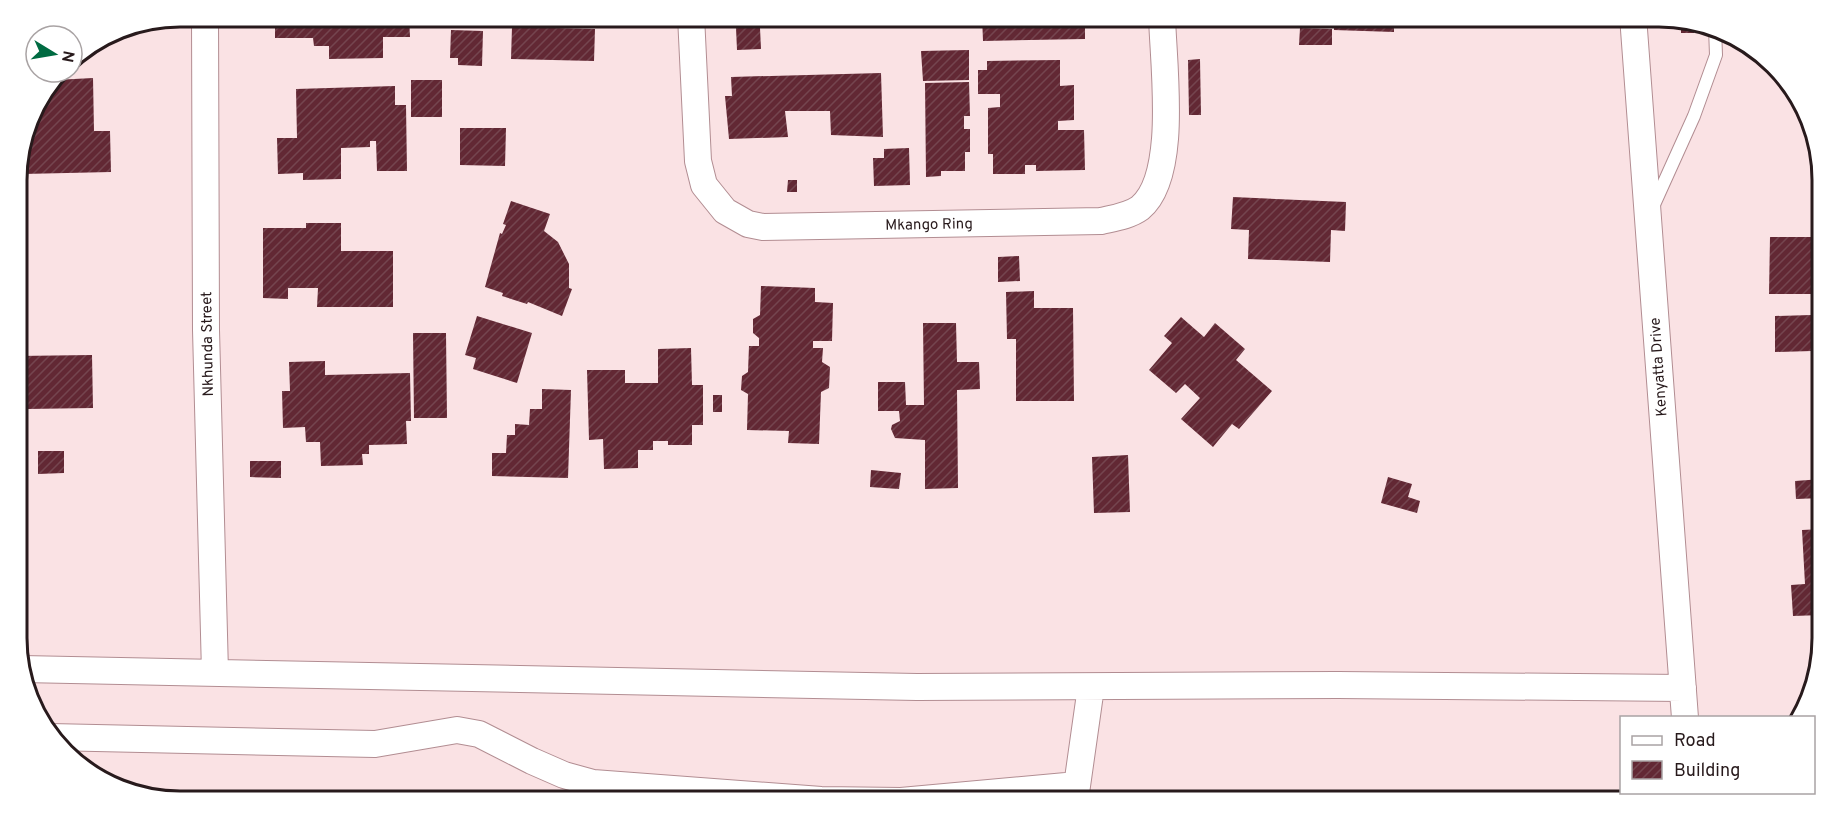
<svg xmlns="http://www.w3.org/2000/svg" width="1839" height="818" font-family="Overpass,sans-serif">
<defs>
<pattern id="building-hatch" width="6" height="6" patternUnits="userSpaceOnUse" patternTransform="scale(1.5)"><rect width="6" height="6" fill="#622834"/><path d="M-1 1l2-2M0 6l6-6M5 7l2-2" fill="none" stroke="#74454f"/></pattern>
</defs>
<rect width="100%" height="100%" fill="#fae2e4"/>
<path fill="url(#building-hatch)" d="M275,16H409L410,37H383V58L329,59V46H314L313,38H275Z
M503,16H563L555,21V28L595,29L594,61L511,59L512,27H503Z
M764,16H821V19H763Z
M982,16H1085V39L983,41Z
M1334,16H1394V32L1334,30Z
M1681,21L1694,23V33H1681Z
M736,28H760L761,49L737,50Z
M1300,28L1332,29V45H1299Z
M451,30L483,31L482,66L458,65V58H450Z
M969,50V80L923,81L921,51Z
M1200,59L1201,115H1189L1188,60Z
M1060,60V86L1074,85V120L1058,121V130H1084L1085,170L1036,171V165H1025V174H993V154H988V108L1000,107V94H978V70H987V61Z
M881,73L883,137L831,135L830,111H785L788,137L729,139L725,96H732L731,77Z
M93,78L94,131H110L111,172L23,174L22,150L24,141H31L33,107L55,80Z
M411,80H442V117H411Z
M969,82L970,116H964V129H970V152H965V171H941V176L926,177L925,83Z
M395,86V105H406L407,171H377L376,141H370V147L341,148V179L303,180V173L278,174L277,138H297L296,89Z
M460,128H506L505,166L460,165Z
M909,148L910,185L874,186L873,158H884V149Z
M788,180H797V192H787Z
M1233,197L1346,202L1345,231L1331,230L1330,262L1248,259L1249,230L1231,229Z
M511,201L550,214L544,231L558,242L569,264V288L572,289L562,316L528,302L527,304L502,296L503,293L485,287L500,233L502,234L506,225L503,224Z
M306,223H341V251H393V307H317L318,288H288V299L263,298V228H306Z
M1770,237H1813L1812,252H1817V294H1769Z
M1019,256L1020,281L998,282V257Z
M761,286L815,288V302L833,303L832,341H813V348H823L822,362L830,367L829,388L821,392L819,444L788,443L789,431L747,430L748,394L741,390L742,376L748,372L749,346H759V338L753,333V319L760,315Z
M1034,291V308H1073L1074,401H1016V339H1007L1006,292Z
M1811,315L1812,351L1775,352V316Z
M477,316L532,333L517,383L473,369L476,358L465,355Z
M1181,317L1204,337L1215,323L1245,349L1236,360L1272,391L1239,429L1232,424L1213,447L1181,419L1200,398L1185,384L1176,393L1149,370L1172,343L1164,336Z
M923,323H956L957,362H979L980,389L957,390L958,488L925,489V440L895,438L891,429L892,425L900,421L899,411H878V382H905L906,405H924Z
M413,333H446L447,418H414Z
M691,348L692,385H703V425H692V445H668V441H653V450H638V468L604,469L603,439L589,440L587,370H625V383H658V349Z
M92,355L93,408L27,409L28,454H17V356Z
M325,361V375L410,373L411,421H406L407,444L369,445V454H362L363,465L321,466L320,442H306L305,427L283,428L282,391H290L289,362Z
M542,389L571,390L568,478L492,476V453H506L507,435H515V424L529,425L530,409H542Z
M713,395H722V412H713Z
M38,451H64V473L38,474Z
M1128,455L1130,512L1094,513L1092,457Z
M250,461H281V478L250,477Z
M871,470L901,473L899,489L870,487Z
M1388,477L1412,484L1408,497L1420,501L1417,513L1381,503Z
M1822,479V498L1796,499L1795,481Z
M1822,529V615L1793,616L1791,585L1805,584L1802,530Z"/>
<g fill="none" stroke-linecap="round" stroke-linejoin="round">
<defs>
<path id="service" d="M1652,209L1694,116L1716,55L1715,28"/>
<path id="minor" d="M205,16L206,330L215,672
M691,16L698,161L704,185L725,211L748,224L763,227L1101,221C1114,218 1129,216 1140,208C1179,176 1163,64 1162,16
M1633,16L1685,718
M22,669L917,687L1338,685L1683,688
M50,737L375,744L457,730L479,734L532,761L564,775L593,783L821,800L901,801L1077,785
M1690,792V794
M1075,800L1091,687"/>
</defs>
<use href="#service" stroke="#b28d92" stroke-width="14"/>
<use href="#minor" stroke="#b28d92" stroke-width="28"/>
<use href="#service" stroke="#fff" stroke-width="12"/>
<use href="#minor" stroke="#fff" stroke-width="26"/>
</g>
<g text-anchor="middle" stroke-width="6" stroke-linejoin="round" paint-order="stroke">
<g font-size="15" fill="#281a1c" stroke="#fff">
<text transform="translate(929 224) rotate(-1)" y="5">Mkango Ring</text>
<text transform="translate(207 344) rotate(-91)" y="5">Nkhunda Street</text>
<text transform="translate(1658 367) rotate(-94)" y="5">Kenyatta Drive</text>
</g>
</g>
<path d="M0 0H1839V818H0ZM180 27H1659A153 153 0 0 1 1812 180V638A153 153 0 0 1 1659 791H180A153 153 0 0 1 27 638V180A153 153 0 0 1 180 27Z" fill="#fff" fill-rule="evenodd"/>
<path fill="none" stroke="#281a1c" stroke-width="3" d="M180 27H1659A153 153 0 0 1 1812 180V638A153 153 0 0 1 1659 791H180A153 153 0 0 1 27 638V180A153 153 0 0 1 180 27Z"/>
<rect x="1620" y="716" width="195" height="78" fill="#ffffff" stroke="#a9a3a4" stroke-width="1.5"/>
<rect x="1632" y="736" width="30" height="9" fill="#ffffff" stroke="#a9a3a4" stroke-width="1.5"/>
<text x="1674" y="746" font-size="18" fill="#281a1c">Road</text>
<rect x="1632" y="761" width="30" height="18" fill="url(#building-hatch)" stroke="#a9a3a4" stroke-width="1.5"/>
<text x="1674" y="776" font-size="18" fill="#281a1c">Building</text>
<g transform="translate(54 54) rotate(101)"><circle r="28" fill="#ffffff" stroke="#a9a3a4" stroke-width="1.5"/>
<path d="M0-4.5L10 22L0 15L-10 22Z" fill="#006b42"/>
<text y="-9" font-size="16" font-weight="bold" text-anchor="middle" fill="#281a1c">N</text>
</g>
</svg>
